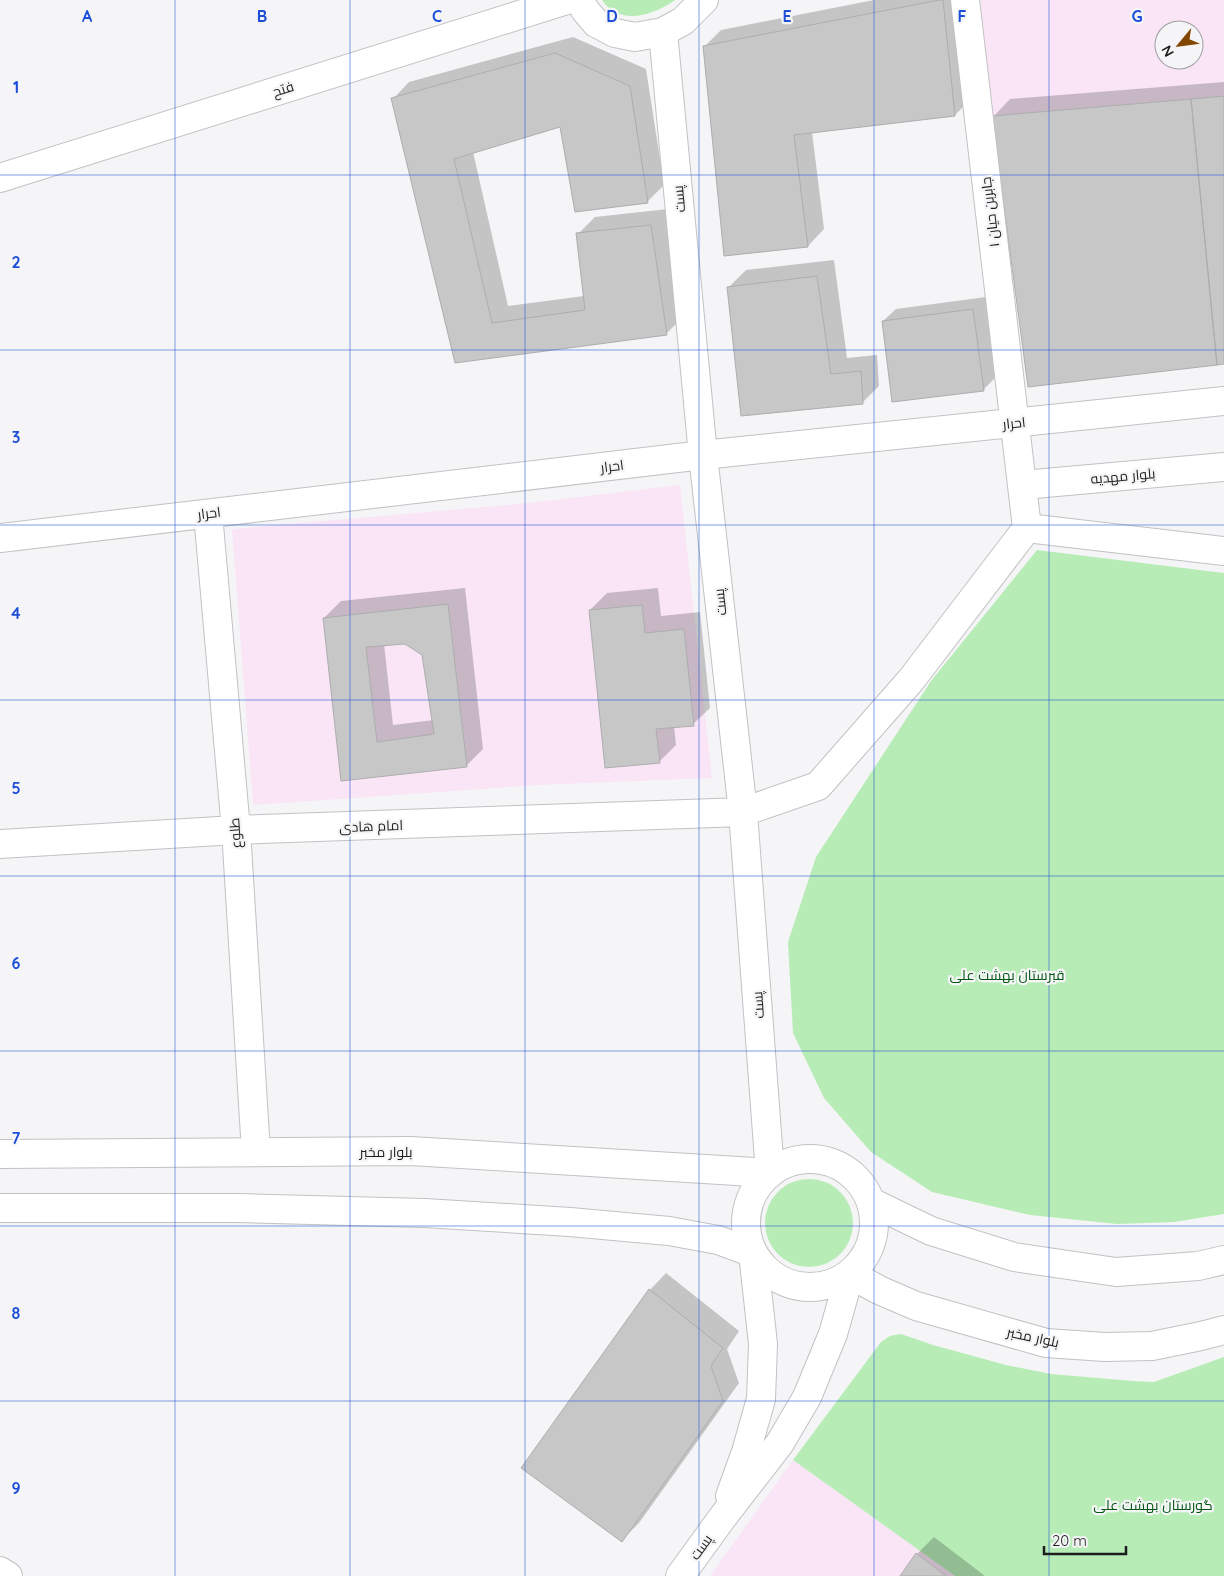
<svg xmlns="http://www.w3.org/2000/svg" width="1224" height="1576" font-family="Quicksand,Cairo,sans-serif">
<rect width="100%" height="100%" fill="#f5f5f7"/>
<path fill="#f9e5f5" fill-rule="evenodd" d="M980,0H1224V96L992,116ZM1164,30H1194V60H1164Z
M680,485L712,778L538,785L253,805L232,529L519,504Z
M793,1460L955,1576H710Z"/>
<path fill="#b7ecb6" d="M602,0H675C653,16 619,26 602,0Z
M1037,550L1224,573V1214L1174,1222L1117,1224L1030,1215L932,1192L871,1152L824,1098L793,1033L788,942L816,857L931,681Z
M765 1223a44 44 0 1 1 88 0a44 44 0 1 1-88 0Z
M901,1334L933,1345L1006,1365L1051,1374L1133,1381L1154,1382L1224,1357V1576H955L793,1460L881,1342L890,1336Z"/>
<path fill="#0003" fill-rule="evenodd" d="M874,0H961L972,98L955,115L812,132L824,229L808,246L704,47L721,30Z
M573,37L646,69L664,185L647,202L561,126L473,152L508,306L584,296L578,234L595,217L668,209L683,317L666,334L456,361L393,99L409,82Z
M1224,82V363L994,116L1010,99Z
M834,260L847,358L877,355L879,386L863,402L729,287L746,270Z
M986,297L996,377L983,390L883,321L896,309Z
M465,588L483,749L466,766L342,780L324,618L341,601ZM405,643L424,655L434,720L393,725L384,644Z
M658,588L661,616L700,612L710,708L693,724L674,726L676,745L659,762L590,610L607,593Z
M666,1273L739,1331L727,1349L739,1383L639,1523L622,1540L650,1290Z
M934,1537L985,1576H902L917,1554Z"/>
<path fill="#c7c7c8" stroke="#adadae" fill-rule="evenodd" d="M939,0H943L955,116L794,135L808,247L724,256L703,46Z
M555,53L630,86L648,203L575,212L560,127L454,159L492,323L585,310L576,233L651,225L667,335L455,363L391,98Z
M1224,96V364L1217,365L1191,99Z
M1191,99L1217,365L1028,387L992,116Z
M817,276L831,374L861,371L863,404L741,416L727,287Z
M973,309L984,391L892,402L882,321Z
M448,604L467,767L341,781L323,618ZM405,644L422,655L434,734L377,742L366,647Z
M642,605L645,633L684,629L694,726L656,729L660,763L605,768L589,610Z
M649,1289L723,1348L711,1366L723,1401L622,1542L521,1468Z
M916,1553L946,1576H900Z"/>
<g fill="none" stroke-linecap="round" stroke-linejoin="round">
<defs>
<path id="street" d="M663,32L703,455L743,812L770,1173
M208,514L236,830L256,1152
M1027,528L1224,551
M0,538L703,455L1224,401
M0,844L236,830L743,812L818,786L911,680L1027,528L965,0
M730,1496L746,1452L761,1399L763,1344L753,1253
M0,1571L8,1576
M680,1576L722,1518L780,1443L807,1397L833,1334L850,1274"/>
<path id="secondary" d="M580,0L585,10L596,23L615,33L635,37L663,32L683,21L704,0
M0,178L567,0
M1023,485L1224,467
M0,1154L411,1151L770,1173
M746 1223a64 64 0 1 1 128 0a64 64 0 1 1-128 0Z
M871,1202L931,1231L1014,1257L1116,1272L1198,1266L1224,1260
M0,1208H238L425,1213L570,1222L669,1231L718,1240L753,1253
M850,1274L879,1290L916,1306L1046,1343L1105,1347L1152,1346L1201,1336L1224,1330"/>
</defs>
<use href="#street" stroke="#c2c2c3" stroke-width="30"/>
<use href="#secondary" stroke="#c2c2c3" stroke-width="30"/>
<use href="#street" stroke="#fff" stroke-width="28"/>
<use href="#secondary" stroke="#fff" stroke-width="28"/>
</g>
<path fill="none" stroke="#1d4ed8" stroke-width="1" stroke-opacity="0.55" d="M175,0V1576M350,0V1576M525,0V1576M699,0V1576M874,0V1576M1049,0V1576M0,175H1224M0,350H1224M0,525H1224M0,700H1224M0,876H1224M0,1051H1224M0,1226H1224M0,1401H1224"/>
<g text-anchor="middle" stroke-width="4.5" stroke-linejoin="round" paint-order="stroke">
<g font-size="14" fill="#1d1d1d" stroke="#f5f5f7">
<text transform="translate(283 89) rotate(-18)" y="5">فتح</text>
<text transform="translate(679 199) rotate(-95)" y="5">پست</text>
<text transform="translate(990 212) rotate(-97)" y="5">جابربن حیان ۱</text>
<text transform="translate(1014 423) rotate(-6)" y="5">احرار</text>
<text transform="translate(612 466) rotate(-7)" y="5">احرار</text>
<text transform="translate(1123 476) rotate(-5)" y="5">بلوار مهدیه</text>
<text transform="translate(209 513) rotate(-7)" y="5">احرار</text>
<text transform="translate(720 602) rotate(-96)" y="5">پست</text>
<text transform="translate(371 826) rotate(-2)" y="5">امام هادی</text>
<text transform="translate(235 833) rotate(-94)" y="5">طلوع</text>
<text transform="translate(758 1005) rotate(-94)" y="5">پست</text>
<text x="386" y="1157">بلوار مخبر</text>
<text transform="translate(1033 1337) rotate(12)" y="5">بلوار مخبر</text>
<text transform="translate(701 1547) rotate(-54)" y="5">پست</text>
</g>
<g font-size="14" fill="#015610" stroke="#f5f5f7">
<text x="1007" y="980">قبرستان بهشت علی</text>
<text x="1153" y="1510">گورستان بهشت علی</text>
</g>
</g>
<g font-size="16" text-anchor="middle" font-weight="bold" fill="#1d4ed8" stroke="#f5f5f7" stroke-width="4.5" stroke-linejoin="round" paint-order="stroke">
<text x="87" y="22">A</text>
<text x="262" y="22">B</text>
<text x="437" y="22">C</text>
<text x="612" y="22">D</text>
<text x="787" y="22">E</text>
<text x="962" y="22">F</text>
<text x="1137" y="22">G</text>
<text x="16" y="93">1</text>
<text x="16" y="268">2</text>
<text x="16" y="443">3</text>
<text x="16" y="619">4</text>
<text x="16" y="794">5</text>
<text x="16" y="969">6</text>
<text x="16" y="1144">7</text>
<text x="16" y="1319">8</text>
<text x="16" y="1494">9</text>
</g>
<g transform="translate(1179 45) rotate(241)"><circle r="24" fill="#f5f5f7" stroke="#9f9fa0"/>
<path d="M0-4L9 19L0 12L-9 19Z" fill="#814500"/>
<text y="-8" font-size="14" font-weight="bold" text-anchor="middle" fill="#1d1d1d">N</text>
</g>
<path d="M1044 1546v8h82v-8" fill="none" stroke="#1d1d1d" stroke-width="2.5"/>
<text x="1052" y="1546" font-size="15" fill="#1d1d1d" stroke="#f5f5f7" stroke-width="4" paint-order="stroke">20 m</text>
</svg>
